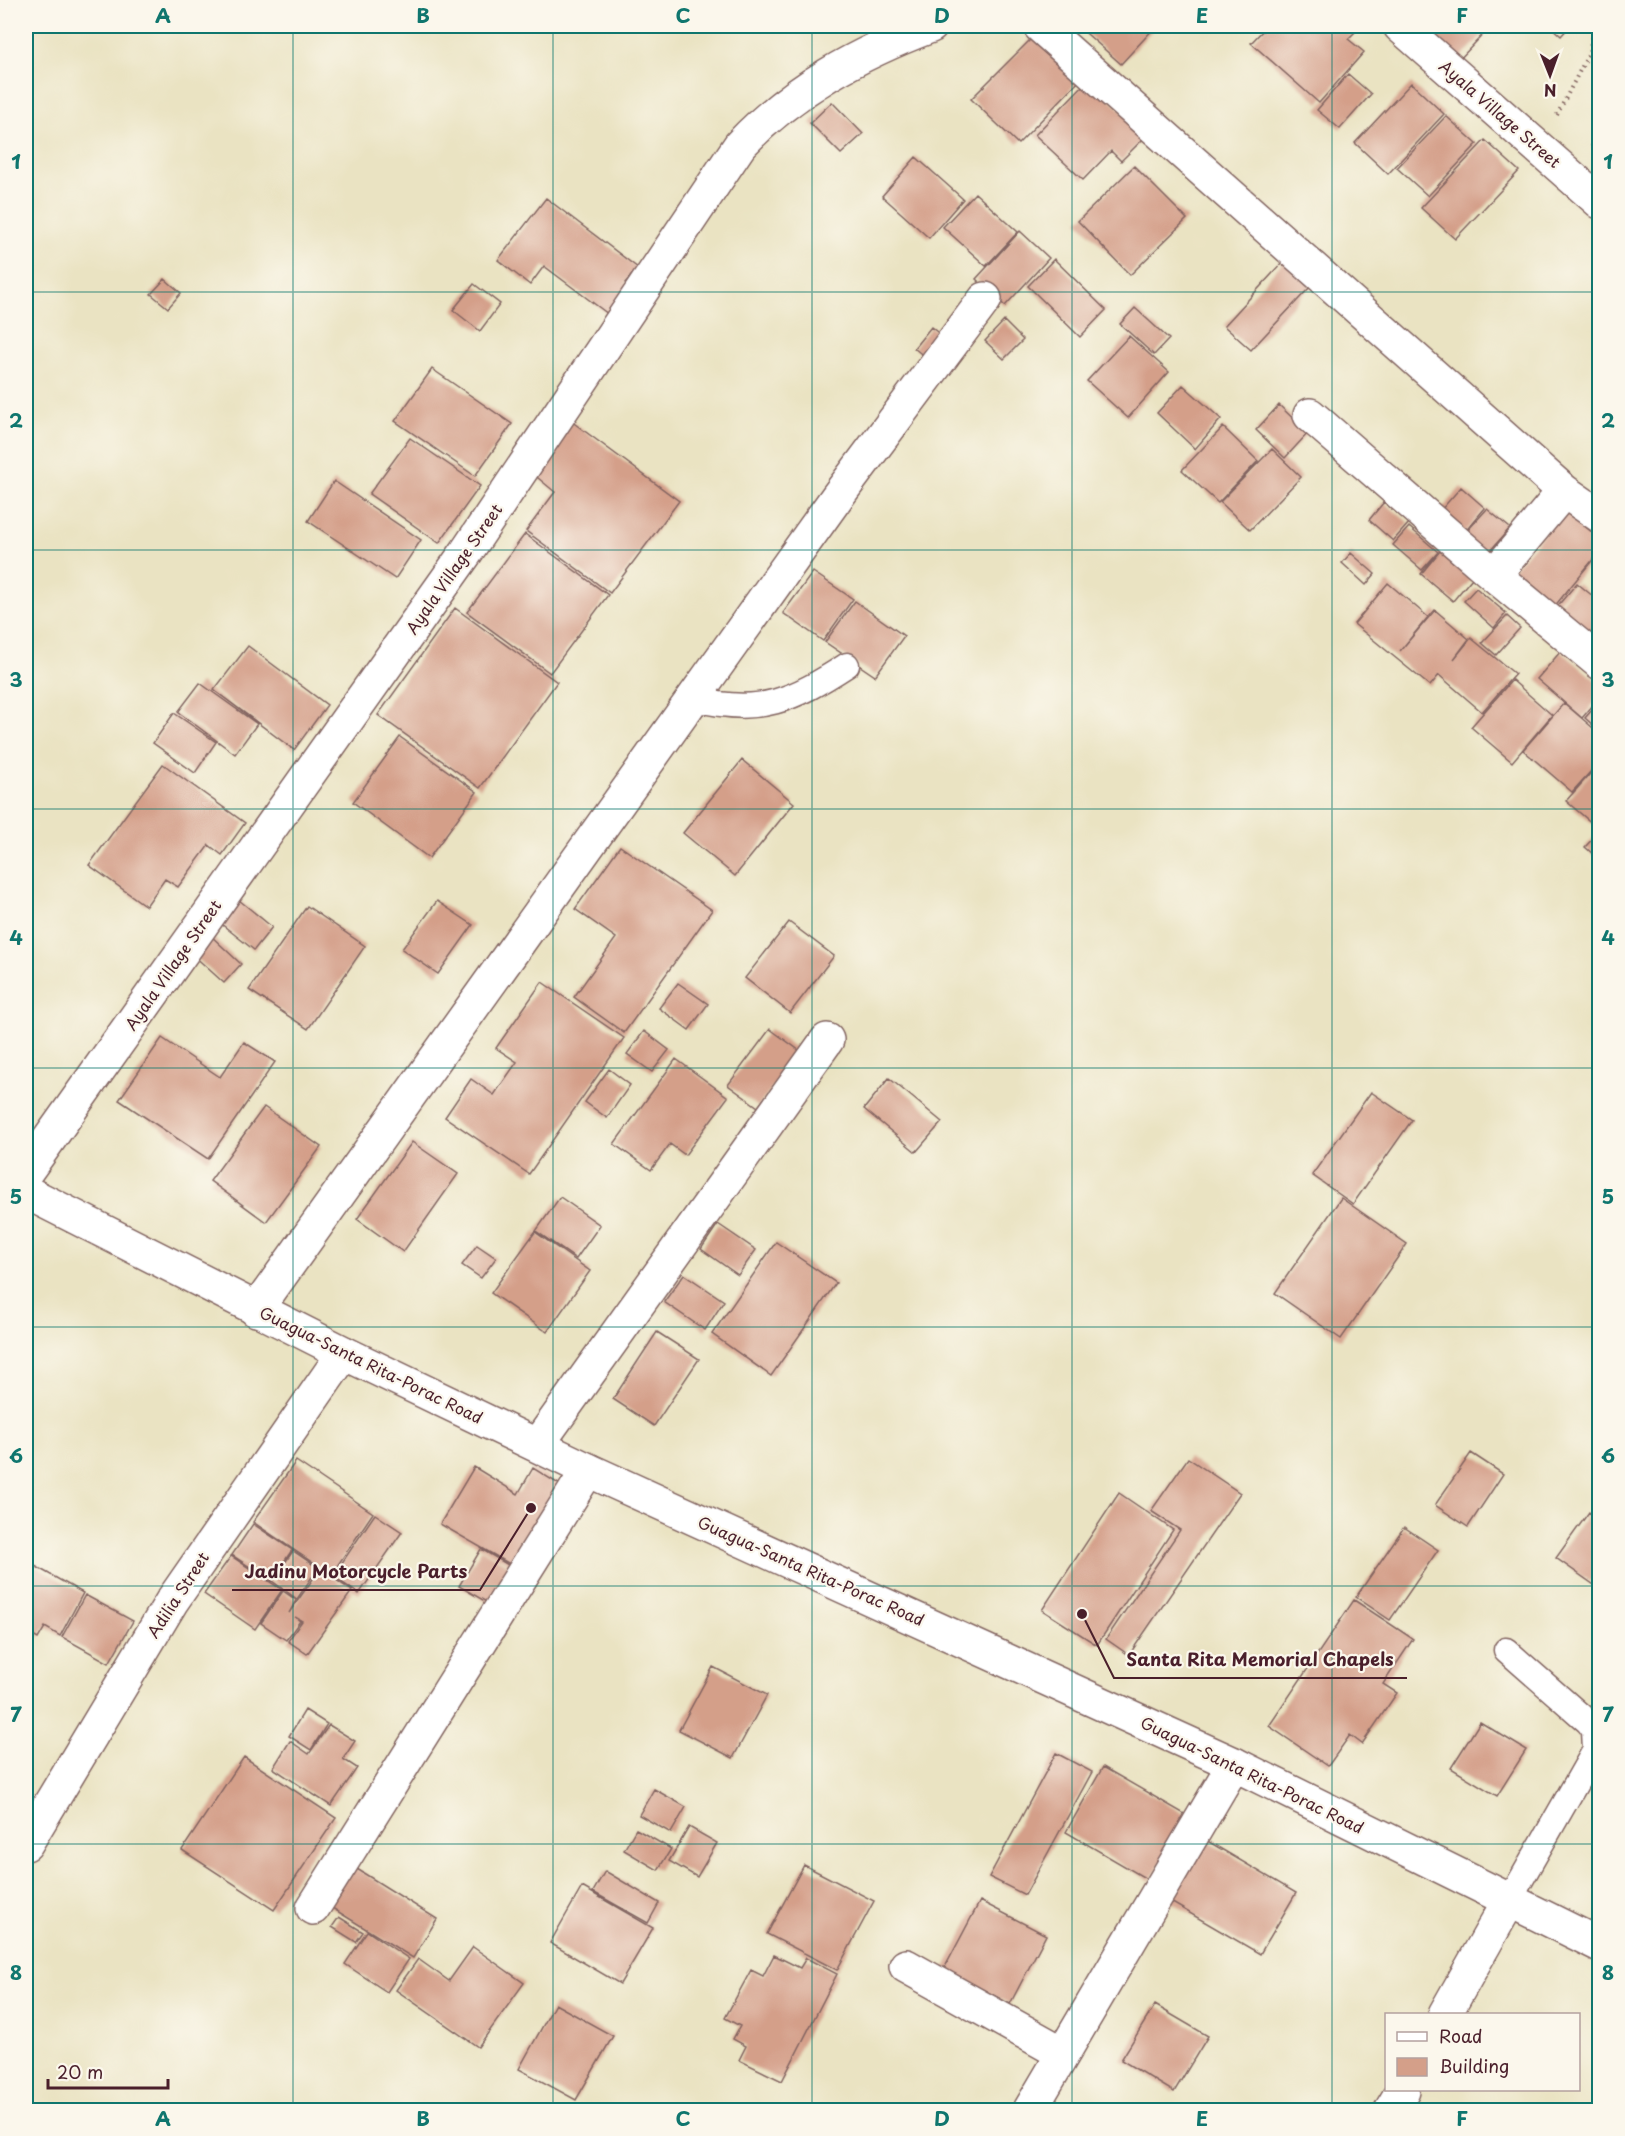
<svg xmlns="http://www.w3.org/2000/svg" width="1625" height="2136" font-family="'Playpen Sans',sans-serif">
<rect width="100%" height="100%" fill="#fbf7ec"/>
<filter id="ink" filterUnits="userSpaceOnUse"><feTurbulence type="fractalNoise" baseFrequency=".0167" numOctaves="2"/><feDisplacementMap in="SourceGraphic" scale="12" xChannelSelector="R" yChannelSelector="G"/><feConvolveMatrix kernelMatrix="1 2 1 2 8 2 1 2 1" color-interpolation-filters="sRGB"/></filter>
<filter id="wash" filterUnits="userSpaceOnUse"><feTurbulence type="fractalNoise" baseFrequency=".008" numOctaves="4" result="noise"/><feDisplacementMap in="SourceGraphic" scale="24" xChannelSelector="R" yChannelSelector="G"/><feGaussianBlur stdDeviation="1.35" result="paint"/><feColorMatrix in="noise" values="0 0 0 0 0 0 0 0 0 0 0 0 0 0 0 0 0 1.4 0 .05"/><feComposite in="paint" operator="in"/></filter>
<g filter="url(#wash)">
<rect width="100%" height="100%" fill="#eae3c2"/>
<g id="blocks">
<path fill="#d49f89" d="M1078,26H1156L1121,64Z
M1267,26H1361L1348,39L1364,52L1319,103L1251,43Z
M1416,26H1491L1457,62Z
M1550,26H1570L1561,36Z
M1036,34L1082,78L1018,144L971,99Z
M1348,74L1371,94L1340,129L1317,110Z
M1089,79L1147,135L1121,161L1111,151L1083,180L1035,135Z
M1411,83L1444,114L1388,174L1355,143Z
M832,102L863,134L841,154L810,123Z
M1446,116L1477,144L1428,196L1397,168Z
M1485,140L1519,171L1455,239L1421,208Z
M916,157L963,199L929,238L882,196Z
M1134,166L1187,219L1130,275L1078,221Z
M975,193L1018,232L986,266L943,227Z
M546,198L638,268L625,283L633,289L612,317L544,266L530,285L498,260Z
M1020,231L1049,258L1005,306L976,279Z
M1054,259L1106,310L1080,337L1028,286Z
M1284,261L1311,286L1251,350L1224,326Z
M165,279L181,293L168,308L151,294Z
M474,284L500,304L480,331L453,310Z
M1135,308L1169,339L1154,355L1120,324Z
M1004,321L1023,340L1004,359L985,341Z
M931,327L948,341L931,362L914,348Z
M1129,336L1169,372L1128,418L1087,381Z
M432,369L512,424L475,476L395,421Z
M1183,385L1221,419L1195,449L1157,413Z
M1279,405L1308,433L1285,458L1256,430Z
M571,421L679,501L610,593L526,531L555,492L532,473Z
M1223,427L1258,461L1218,503L1182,470Z
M410,438L480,486L439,543L369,494Z
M1272,449L1301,477L1250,530L1220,502Z
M334,481L421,540L395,579L308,521Z
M1461,487L1485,508L1459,539L1434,518Z
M1384,502L1409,523L1393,541L1369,520Z
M1487,509L1510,528L1482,560L1459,540Z
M1564,509L1600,539V551L1549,613L1507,577Z
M1409,527L1438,552L1422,570L1393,545Z
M525,534L608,595L550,673L467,612Z
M1440,551L1472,578L1453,601L1421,574Z
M1351,553L1375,574L1366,585L1342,563Z
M813,572L853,599L823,641L783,613Z
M1388,583L1428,617L1400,651L1435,610L1469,639L1454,659L1471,638L1515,674L1482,712L1439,675L1430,686L1354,624Z
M1577,583L1600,602V623L1588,637L1555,609Z
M1476,588L1506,613L1494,628L1464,601Z
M855,601L904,636L875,676L825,642Z
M455,608L557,682L480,788L378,715Z
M1507,616L1520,628L1496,655L1482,643Z
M1600,625V642L1591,635Z
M248,646L327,705L294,750L214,690Z
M1561,651L1600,684V697L1582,718L1537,679Z
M1512,680L1552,715L1512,762L1471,727Z
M200,683L257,724L235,754L178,712Z
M1600,701V731L1585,718Z
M1564,703L1600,734V761L1572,792L1523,750Z
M174,713L216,742L195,773L153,743Z
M400,737L477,792L429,858L353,802Z
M742,760L794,803L735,876L683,833Z
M163,764L245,823L222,855L209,845L178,887L165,879L146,906L89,865Z
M1597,766L1600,768V830L1566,801Z
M1600,831V860L1585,847Z
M620,846L712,910L624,1033L574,997L616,938L575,909Z
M239,900L272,927L254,950L220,923Z
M437,901L473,925L438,974L402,949Z
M307,906L365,946L308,1029L249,990Z
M789,922L834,956L790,1013L745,978Z
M209,934L241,964L224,983L191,953Z
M542,982L624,1038L529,1174L445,1117L471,1079L494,1095L517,1062L496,1048Z
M678,983L708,1004L689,1030L659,1008Z
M770,1029L800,1051L758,1107L728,1085Z
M644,1031L669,1050L652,1072L627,1054Z
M162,1038L220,1077L244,1042L275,1062L208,1159L119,1100Z
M676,1059L728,1097L685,1155L670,1144L651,1170L614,1144Z
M609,1069L630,1085L607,1118L585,1102Z
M889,1078L942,1122L916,1152L864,1109Z
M1371,1092L1412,1120L1353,1204L1312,1175Z
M264,1107L321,1147L266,1222L210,1181Z
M412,1142L458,1174L403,1252L357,1219Z
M560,1197L600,1225L576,1259L536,1231Z
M1341,1198L1407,1244L1341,1339L1275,1293Z
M718,1224L756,1250L738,1275L701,1249Z
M535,1232L590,1271L547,1332L491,1293Z
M776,1242L836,1283L771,1376L712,1334Z
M477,1245L496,1258L481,1278L462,1265Z
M684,1274L724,1301L705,1330L664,1302Z
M657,1332L699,1359L654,1426L613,1399Z
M1471,1453L1503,1474L1468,1527L1435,1505Z
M1188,1458L1240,1493L1129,1655L1106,1639L1180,1530L1151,1511Z
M296,1461L373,1513L331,1575L253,1522Z
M474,1467L518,1494L533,1468L562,1486L515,1567L440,1524Z
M1119,1493L1173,1530L1097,1645L1042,1610Z
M1589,1512L1600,1520V1589L1556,1558Z
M375,1514L402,1532L359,1594L333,1576Z
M253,1524L292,1550L271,1581L232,1555Z
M1404,1527L1438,1550L1390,1620L1356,1597Z
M481,1549L510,1566L488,1603L459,1586Z
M293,1551L318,1568L297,1599L272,1581Z
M231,1556L282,1590L255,1629L204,1594Z
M26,1561L83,1593L60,1636L45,1627L38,1639L26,1632Z
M320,1569L352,1591L307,1654L288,1641L302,1621L295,1617L300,1621L286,1640L261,1623L283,1591L296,1600L289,1613Z
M85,1595L133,1621L109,1663L62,1637Z
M1354,1600L1413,1639L1383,1684L1397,1693L1362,1744L1350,1735L1328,1766L1269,1726Z
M713,1667L767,1695L733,1758L679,1730Z
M305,1710L327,1724L311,1750L289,1736Z
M1480,1722L1526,1750L1497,1796L1451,1768Z
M329,1725L355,1741L343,1759L357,1768L331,1806L273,1768L290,1741L309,1754Z
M1056,1753L1092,1772L1025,1895L989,1877Z
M244,1757L336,1818L274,1910L182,1850Z
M1103,1767L1188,1816L1150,1881L1066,1832Z
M654,1789L686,1807L671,1833L639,1815Z
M689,1827L717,1843L697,1877L669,1861Z
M636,1829L671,1849L658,1870L624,1850Z
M1199,1836L1296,1893L1260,1954L1162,1897Z
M349,1864L437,1919L413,1958L324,1903Z
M804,1865L874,1901L837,1970L767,1934Z
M605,1871L659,1903L648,1923L593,1892Z
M582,1887L653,1928L620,1984L550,1943Z
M980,1901L1046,1935L1010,2004L944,1969Z
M339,1917L363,1932L356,1942L332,1927Z
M367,1931L409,1959L387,1992L345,1964Z
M473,1947L524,1983L478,2047L396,1990L418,1959L449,1981Z
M774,1955L800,1968L806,1958L837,1974L782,2081L739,2060L746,2046L733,2039L740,2026L725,2018L751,1970L763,1976Z
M555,2004L613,2036L576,2100L519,2069Z
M1155,2005L1208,2036L1174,2092L1121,2060Z"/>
</g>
</g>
<g filter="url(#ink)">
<use href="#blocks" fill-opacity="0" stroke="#826460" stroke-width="1.5"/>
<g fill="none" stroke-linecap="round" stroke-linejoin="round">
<defs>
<path id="service" d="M695,699C760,716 793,700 847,665
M1506,1650L1588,1722L1594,1730L1595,1750L1509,1901"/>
<path id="minor" d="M1040,26L1564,491
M1400,26L1600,202
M1310,415L1494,575
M1600,516L1564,491L1494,575L1600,663
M26,1172L465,554L740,145C793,89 859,53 931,26
M256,1310L837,497L985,299
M538,1444L827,1040
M26,1844L172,1601L344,1353
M313,1908L588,1470
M906,1966L1062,2053
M1445,2014L1509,1901
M1030,2110L1234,1764
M1391,2110L1403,2090"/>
<path id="secondary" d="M26,1192L344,1353L588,1470L1234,1764L1600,1945"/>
</defs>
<use href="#service" stroke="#826460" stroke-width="27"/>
<use href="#minor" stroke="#826460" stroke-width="36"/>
<use href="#secondary" stroke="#826460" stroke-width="36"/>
<path stroke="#826460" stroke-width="4" stroke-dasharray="1.5 4.5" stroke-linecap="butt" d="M1557,115L1589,53L1594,26
M1591,147L1600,142"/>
<use href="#service" stroke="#fff" stroke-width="24"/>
<use href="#minor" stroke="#fff" stroke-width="33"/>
<use href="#secondary" stroke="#fff" stroke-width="33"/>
</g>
</g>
<path fill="none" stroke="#0f766e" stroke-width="1.5" stroke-opacity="0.55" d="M293,26V2110M553,26V2110M812,26V2110M1072,26V2110M1332,26V2110M26,292H1600M26,550H1600M26,809H1600M26,1068H1600M26,1327H1600M26,1586H1600M26,1844H1600"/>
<g text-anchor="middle" stroke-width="4.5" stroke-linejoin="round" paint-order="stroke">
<g font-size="16" fill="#4a1f2b" stroke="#fbf7ec">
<text transform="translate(1500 114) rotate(41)" y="6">Ayala Village Street</text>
<text transform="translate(454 569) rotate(-55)" y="6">Ayala Village Street</text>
<text transform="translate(173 965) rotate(-55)" y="6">Ayala Village Street</text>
<text transform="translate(371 1365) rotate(26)" y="6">Guagua-Santa Rita-Porac Road</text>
<text transform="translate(811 1571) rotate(24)" y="6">Guagua-Santa Rita-Porac Road</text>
<text transform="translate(178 1595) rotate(-57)" y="6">Adilia Street</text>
<text transform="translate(1252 1775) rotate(26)" y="6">Guagua-Santa Rita-Porac Road</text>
</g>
</g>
<path fill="none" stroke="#4a1f2b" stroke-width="2" d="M531 1508L480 1590H232M1082 1614L1114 1678H1407"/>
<g fill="#4a1f2b" stroke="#fbf7ec" stroke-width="2">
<circle cx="531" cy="1508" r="6"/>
<circle cx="1082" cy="1614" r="6"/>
</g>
<g font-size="18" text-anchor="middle" font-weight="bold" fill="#4a1f2b" stroke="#fbf7ec" stroke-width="4.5" stroke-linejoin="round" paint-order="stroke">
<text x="356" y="1578">Jadinu Motorcycle Parts</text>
<text x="1260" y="1666">Santa Rita Memorial Chapels</text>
</g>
<rect width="1625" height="2136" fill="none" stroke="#fbf7ec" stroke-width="66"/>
<rect x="1385" y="2013" width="195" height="78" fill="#fbf7ec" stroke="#b4a19f" stroke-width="1.5"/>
<rect x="1397" y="2032" width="30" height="9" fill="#ffffff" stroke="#b4a19f" stroke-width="1.5"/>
<text x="1439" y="2043" font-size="18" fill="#4a1f2b">Road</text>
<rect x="1397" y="2058" width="30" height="18" fill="#d49f89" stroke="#b4a19f" stroke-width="1.5"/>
<text x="1439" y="2073" font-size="18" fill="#4a1f2b">Building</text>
<g transform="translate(1550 75) rotate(179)" stroke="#fbf7ec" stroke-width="4.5" paint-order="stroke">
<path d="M0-4.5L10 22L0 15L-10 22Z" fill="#4a1f2b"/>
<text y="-9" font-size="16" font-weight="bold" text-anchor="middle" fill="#4a1f2b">N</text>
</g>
<path d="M48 2079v9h120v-9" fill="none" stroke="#4a1f2b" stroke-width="3"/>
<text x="57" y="2079" font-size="18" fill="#4a1f2b" stroke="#fbf7ec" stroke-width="4.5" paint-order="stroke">20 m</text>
<rect x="33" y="33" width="1559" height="2070" fill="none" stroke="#0f766e" stroke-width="2"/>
<g font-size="20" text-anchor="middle" font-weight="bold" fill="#0f766e">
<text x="163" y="23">A</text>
<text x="423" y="23">B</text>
<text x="683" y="23">C</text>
<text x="942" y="23">D</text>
<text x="1202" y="23">E</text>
<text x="1462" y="23">F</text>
<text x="16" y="169">1</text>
<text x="1608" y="169">1</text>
<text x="16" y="428">2</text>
<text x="1608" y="428">2</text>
<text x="16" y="687">3</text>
<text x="1608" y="687">3</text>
<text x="16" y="945">4</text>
<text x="1608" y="945">4</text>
<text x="16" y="1204">5</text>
<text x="1608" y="1204">5</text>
<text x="16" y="1463">6</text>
<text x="1608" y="1463">6</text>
<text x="16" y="1722">7</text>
<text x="1608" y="1722">7</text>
<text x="16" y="1980">8</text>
<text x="1608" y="1980">8</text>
<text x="163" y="2126">A</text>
<text x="423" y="2126">B</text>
<text x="683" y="2126">C</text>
<text x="942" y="2126">D</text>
<text x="1202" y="2126">E</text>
<text x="1462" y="2126">F</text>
</g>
</svg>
